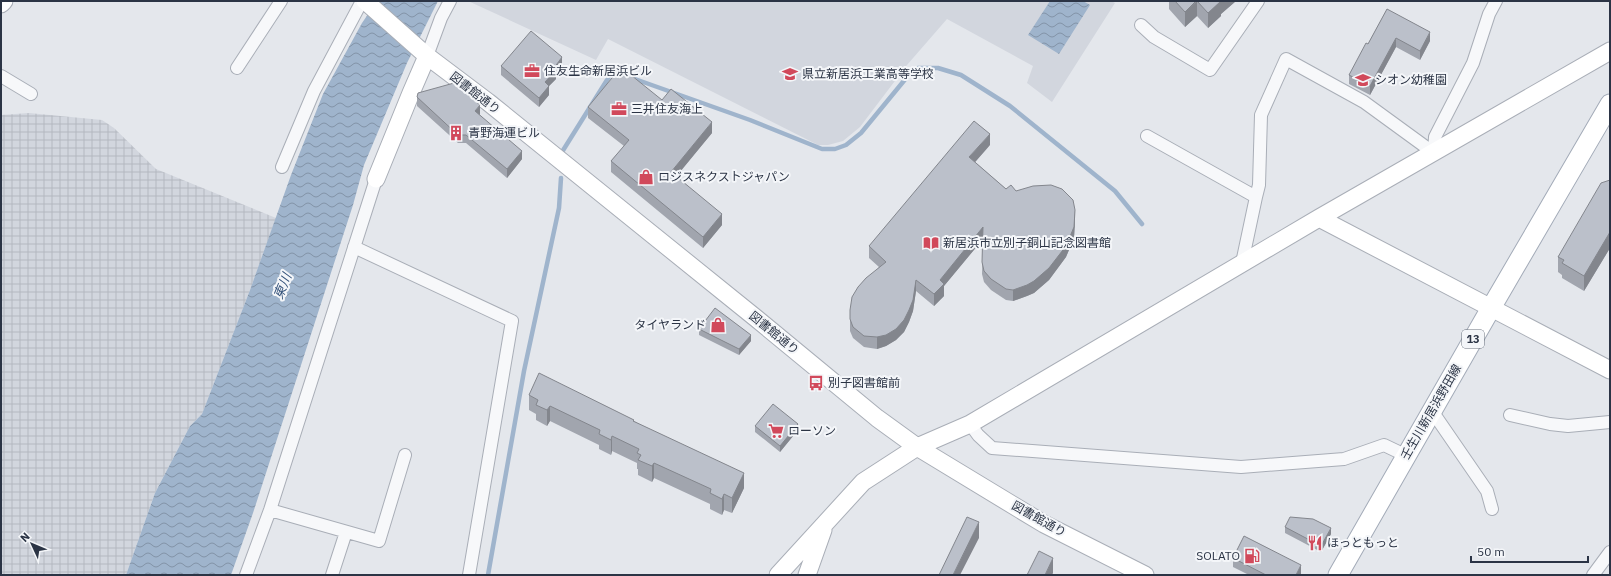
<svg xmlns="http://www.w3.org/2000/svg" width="1611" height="576" font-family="'IBM Plex Sans','Noto Sans JP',sans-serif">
<defs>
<pattern id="industrial-grid" width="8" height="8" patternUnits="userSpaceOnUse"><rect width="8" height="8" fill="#d2d6de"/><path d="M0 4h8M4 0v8" fill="none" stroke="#b4b8c0"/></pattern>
<pattern id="water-waves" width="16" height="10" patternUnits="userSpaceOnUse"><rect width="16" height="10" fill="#9fb4cc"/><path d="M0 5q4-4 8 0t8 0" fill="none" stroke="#8293a7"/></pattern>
</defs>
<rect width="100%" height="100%" fill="#e4e7ec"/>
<path fill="#d2d6de" d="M468,1H1111L1115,3L1052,102L1027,83L1033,66L947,19L907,65L860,127L843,141L828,145H818L608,39L596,60Z"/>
<path fill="url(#industrial-grid)" d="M29,113L102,120L114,128L156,169L276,218L250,290L202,414L190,426L155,493L126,575H1V115Z"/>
<path fill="url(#water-waves)" d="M377,1H438L407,63L364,165L353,205L253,513L231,575H126L155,493L190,426L202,414L250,290L291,175L323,94L362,23Z
M1050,1H1083L1090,5L1059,54L1028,35Z"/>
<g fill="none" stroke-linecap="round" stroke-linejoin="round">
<path stroke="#9fb4cc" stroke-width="4.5" d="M632,78L750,120L822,149H835L846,145L861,133L912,71L918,68H938L961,75L1010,106L1115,191L1142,224
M562,152L612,72L622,75
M488,575L524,371L559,208L561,178"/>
<defs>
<path id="street" d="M1141,25L1154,37L1210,70L1258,1
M427,56L441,18L450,1
M237,68L281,1
M1,76L31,94
M1147,136L1256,197L1242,263
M1434,153L1435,137L1473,63L1489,14L1496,1
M282,167L314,91L362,1
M1256,197L1259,185L1261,115L1286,59L1364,102L1434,153
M354,247L512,321L469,575
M1432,411L1487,491L1492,509
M1510,415L1550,424L1568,426L1610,422
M970,424L978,435L992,448L1241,467L1344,459L1384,445L1407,456
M270,510L379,541L405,455
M246,575L270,510L376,179
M332,575L346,532
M1593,575L1610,552"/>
<path id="secondary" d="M365,1L427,56L488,102L757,319L877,418L917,447L1044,524L1145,575
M1,4L4,1
M376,179L411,93L427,56
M1319,218L1610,370
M778,575L863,482L917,447L970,424L1319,218L1610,51
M807,575L823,530"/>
<path id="primary" d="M1338,575L1491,308L1610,104"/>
</defs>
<use href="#street" stroke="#a9aeb7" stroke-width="14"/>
<use href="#secondary" stroke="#a9aeb7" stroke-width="19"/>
<use href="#primary" stroke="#a3abb8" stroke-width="21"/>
<use href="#street" stroke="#f7f8fa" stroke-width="12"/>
<use href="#secondary" stroke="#fff" stroke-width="17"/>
<use href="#primary" stroke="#fff" stroke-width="19"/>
</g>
<path fill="#a1a5ae" d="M1169,1H1236L1221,14V16L1208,28L1197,16L1185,27L1169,9Z
M1387,9L1430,41L1420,60L1396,47L1370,95L1349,84V75L1368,44Z
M501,66H562L556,74V79L549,86V95L539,107L501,75Z
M417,97L480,114V115L522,159L507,178L466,143H458L417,106Z
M662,100L712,133L676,176L722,225L703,248L611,172V161L624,146L588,118V107Z
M990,145L975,162L1006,189L1016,191L1075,221L1074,238L1066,257L1049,280L1034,293L1027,296L1013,301L1006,300L991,290L984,282L982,274L983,239L944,286V296L934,306L916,291L913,311L909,322L904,332L896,340L886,346L877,349L864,347L853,338L850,331V310L879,267L869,258V246Z
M1610,180V248L1584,291L1562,278V275L1558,272V257Z
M699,329L751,341L739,355L699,335Z
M529,395L634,421L744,488L732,513L724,510L722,515L710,509V504L654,478L652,482L638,475V469H637V463L612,451L611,455L599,449V445L550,421L547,426L536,420V414L529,410Z
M755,426L798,430L780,452L755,432Z
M1285,527L1331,534L1321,552L1285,533Z
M1233,558L1301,574L1300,575H1249L1233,567Z"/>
<path fill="#83868d" d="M1197,1V16L1185,27V12Z
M1220,1H1236L1221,14V16L1208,28V13Z
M1430,32V41L1420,60V51Z
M1396,38V47L1370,95V86Z
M562,57V66L556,74V79L549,86V95L539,107V98L545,82L554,68Z
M480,105V114L475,120V111Z
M712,122V133L671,183V172Z
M990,134V145L969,169V157Z
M522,151V159L507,178V169Z
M1075,210V221L1074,238L1066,257L1049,280L1034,293L1027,296L1013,301V290Z
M722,214V225L703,248V237Z
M983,227V239L944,286V296L934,306V294L940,280Z
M1610,232V248L1584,291V276Z
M916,280V291L913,311L909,322L904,332L896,340L886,346L877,349V337Z
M751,335V341L739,355V349Z
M550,406V421L547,426V410Z
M798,424V430L780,452V446Z
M612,436V451L611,455V440Z
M654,463V478L652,482V466Z
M744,473V488L732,513V498Z
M724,494V510L722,515V499Z
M979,522V538L960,575H953Z
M1331,528V534L1321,552V546Z
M1053,558V573L1052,575H1045Z
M1301,565V574L1300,575H1296Z"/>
<path fill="#bbc0ca" stroke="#83868d" d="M1175,1H1196L1185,12Z
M1197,1H1221L1208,13Z
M1387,9L1430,32L1420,51L1396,38L1370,86L1349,75L1366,43L1368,44Z
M531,31L562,57L554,68L556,70L545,82L549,86L539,98L501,66Z
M621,67L662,100L671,89L712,122L671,172L722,214L703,237L611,161L629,140L588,107Z
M454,83L480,105L475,111L522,151L507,169L466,135H458L417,97L418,93Z
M974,121L990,134L969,157L1006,189L1011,185L1016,191L1033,186L1051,185L1062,189L1073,200L1075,210L1074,227L1066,246L1049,268L1034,281L1027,285L1013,290L1006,289L991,279L984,271L982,262L983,227L940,280L944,284L934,294L916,280L913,300L909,310L904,320L896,329L886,335L877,337L864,336L853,327L850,319V310L852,297L858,287L866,278L886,262L869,246Z
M1610,180V232L1584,276L1562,263L1564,260L1558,257L1601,183Z
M715,308L751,335L739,349L699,329Z
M539,373L634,420L633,421L744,473L732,498L724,494L722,499L710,493L711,489L654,463L652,466L638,460L641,455L637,453L639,449L612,436L611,440L599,434L600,430L550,406L547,410L536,405L538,400L529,395Z
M773,404L798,424L780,446L755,426Z
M967,517L979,522L953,575H939Z
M1290,517L1313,519L1331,528L1321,546L1285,527Z
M1244,536L1301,565L1296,575H1266L1233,558Z
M1039,551L1053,558L1045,575H1027Z"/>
<defs>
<symbol id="office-bare" viewBox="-9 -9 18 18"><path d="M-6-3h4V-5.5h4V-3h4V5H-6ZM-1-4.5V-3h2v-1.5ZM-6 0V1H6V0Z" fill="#d1495b" stroke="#f4f6f9" stroke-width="2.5" paint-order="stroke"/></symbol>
<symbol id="school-bare" viewBox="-9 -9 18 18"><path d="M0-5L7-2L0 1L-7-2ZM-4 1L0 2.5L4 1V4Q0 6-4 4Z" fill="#d1495b" stroke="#f4f6f9" stroke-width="2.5" paint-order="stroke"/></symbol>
<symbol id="building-bare" viewBox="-9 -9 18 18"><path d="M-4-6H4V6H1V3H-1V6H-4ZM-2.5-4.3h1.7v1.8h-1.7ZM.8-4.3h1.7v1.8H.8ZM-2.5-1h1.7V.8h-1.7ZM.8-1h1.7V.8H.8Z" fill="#d1495b" stroke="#f4f6f9" stroke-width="2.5" paint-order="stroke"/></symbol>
<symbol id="shop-bare" viewBox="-9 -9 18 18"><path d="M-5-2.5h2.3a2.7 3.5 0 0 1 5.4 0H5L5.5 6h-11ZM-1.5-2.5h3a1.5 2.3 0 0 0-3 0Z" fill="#d1495b" stroke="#f4f6f9" stroke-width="2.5" paint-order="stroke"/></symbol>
<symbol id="library-bare" viewBox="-9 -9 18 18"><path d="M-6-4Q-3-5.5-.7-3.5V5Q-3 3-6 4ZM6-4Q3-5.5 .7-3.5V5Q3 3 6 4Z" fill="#d1495b" stroke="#f4f6f9" stroke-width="2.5" paint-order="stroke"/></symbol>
<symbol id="bus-bare" viewBox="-9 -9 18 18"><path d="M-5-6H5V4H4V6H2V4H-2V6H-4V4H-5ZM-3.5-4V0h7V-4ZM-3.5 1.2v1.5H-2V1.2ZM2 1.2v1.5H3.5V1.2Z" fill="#d1495b" stroke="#f4f6f9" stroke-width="2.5" paint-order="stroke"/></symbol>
<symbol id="supermarket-bare" viewBox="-9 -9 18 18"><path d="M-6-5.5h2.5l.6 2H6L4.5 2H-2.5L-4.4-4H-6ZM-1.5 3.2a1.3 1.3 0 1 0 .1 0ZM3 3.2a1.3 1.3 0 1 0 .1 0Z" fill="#d1495b" stroke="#f4f6f9" stroke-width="2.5" paint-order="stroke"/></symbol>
<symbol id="restaurant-bare" viewBox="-9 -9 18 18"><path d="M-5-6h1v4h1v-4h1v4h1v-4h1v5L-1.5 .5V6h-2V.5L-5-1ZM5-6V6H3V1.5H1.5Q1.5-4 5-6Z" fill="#d1495b" stroke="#f4f6f9" stroke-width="2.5" paint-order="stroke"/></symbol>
<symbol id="fuel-bare" viewBox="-9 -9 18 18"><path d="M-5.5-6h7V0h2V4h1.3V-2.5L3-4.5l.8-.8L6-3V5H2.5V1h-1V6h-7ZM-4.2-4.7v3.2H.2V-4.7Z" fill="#d1495b" stroke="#f4f6f9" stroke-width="2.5" paint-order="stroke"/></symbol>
</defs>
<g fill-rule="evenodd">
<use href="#office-bare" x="521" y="60" width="22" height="22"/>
<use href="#school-bare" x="779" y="63" width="22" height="22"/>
<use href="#school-bare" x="1352" y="69" width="22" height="22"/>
<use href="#office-bare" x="608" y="98" width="22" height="22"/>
<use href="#building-bare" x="445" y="122" width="22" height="22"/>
<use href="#shop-bare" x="635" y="166" width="22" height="22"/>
<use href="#library-bare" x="920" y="232" width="22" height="22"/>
<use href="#shop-bare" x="707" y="314" width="22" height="22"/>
<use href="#bus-bare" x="805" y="372" width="22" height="22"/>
<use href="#supermarket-bare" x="765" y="420" width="22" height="22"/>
<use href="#restaurant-bare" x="1304" y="532" width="22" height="22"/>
<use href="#fuel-bare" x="1241" y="545" width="22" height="22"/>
</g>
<g text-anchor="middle" stroke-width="4" stroke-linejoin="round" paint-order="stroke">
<rect fill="#f4f6f9" stroke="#676e7b" stroke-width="1" x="1462" y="330" width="22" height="18" rx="3"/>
<g font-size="11" font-weight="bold" fill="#2b3445">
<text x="1473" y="343">13</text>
</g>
<g font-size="12" fill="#2b3445" stroke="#f4f6f9" text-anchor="start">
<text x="544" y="75">住友生命新居浜ビル</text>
<text x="802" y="78">県立新居浜工業高等学校</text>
<text x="1375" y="84">シオン幼稚園</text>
<text x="631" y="113">三井住友海上</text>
<text x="468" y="137">青野海運ビル</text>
<text x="658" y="181">ロジスネクストジャパン</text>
<text x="943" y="247">新居浜市立別子銅山記念図書館</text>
<text x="706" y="329" text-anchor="end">タイヤランド</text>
<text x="828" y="387">別子図書館前</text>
<text x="788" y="435">ローソン</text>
<text x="1327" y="547">ほっともっと</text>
<text x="1240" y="560" text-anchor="end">SOLATO</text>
</g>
<g font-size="12" fill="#2b3445" stroke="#f4f6f9">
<text transform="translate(475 93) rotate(38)" y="4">図書館通り</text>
<text transform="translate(774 333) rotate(39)" y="4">図書館通り</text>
<text transform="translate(1431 412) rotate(-60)" y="4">壬生川新居浜野田線</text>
<text transform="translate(1039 519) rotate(29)" y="4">図書館通り</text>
</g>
<g font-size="13" font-style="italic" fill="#34527a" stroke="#f4f6f9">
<text transform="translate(282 286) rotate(-68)" y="5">東川</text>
</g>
</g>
<rect width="1611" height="576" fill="none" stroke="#2b3445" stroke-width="4"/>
<g transform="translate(32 544) rotate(314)" stroke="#f4f6f9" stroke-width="3" paint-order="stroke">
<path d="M0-3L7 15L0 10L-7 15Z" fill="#2b3445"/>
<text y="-6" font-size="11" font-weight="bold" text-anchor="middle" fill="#2b3445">N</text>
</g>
<path d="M1471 556v6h117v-6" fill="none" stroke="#2b3445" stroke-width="2"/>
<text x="1477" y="556" font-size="12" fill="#2b3445" stroke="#f4f6f9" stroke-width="3" paint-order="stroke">50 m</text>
</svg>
